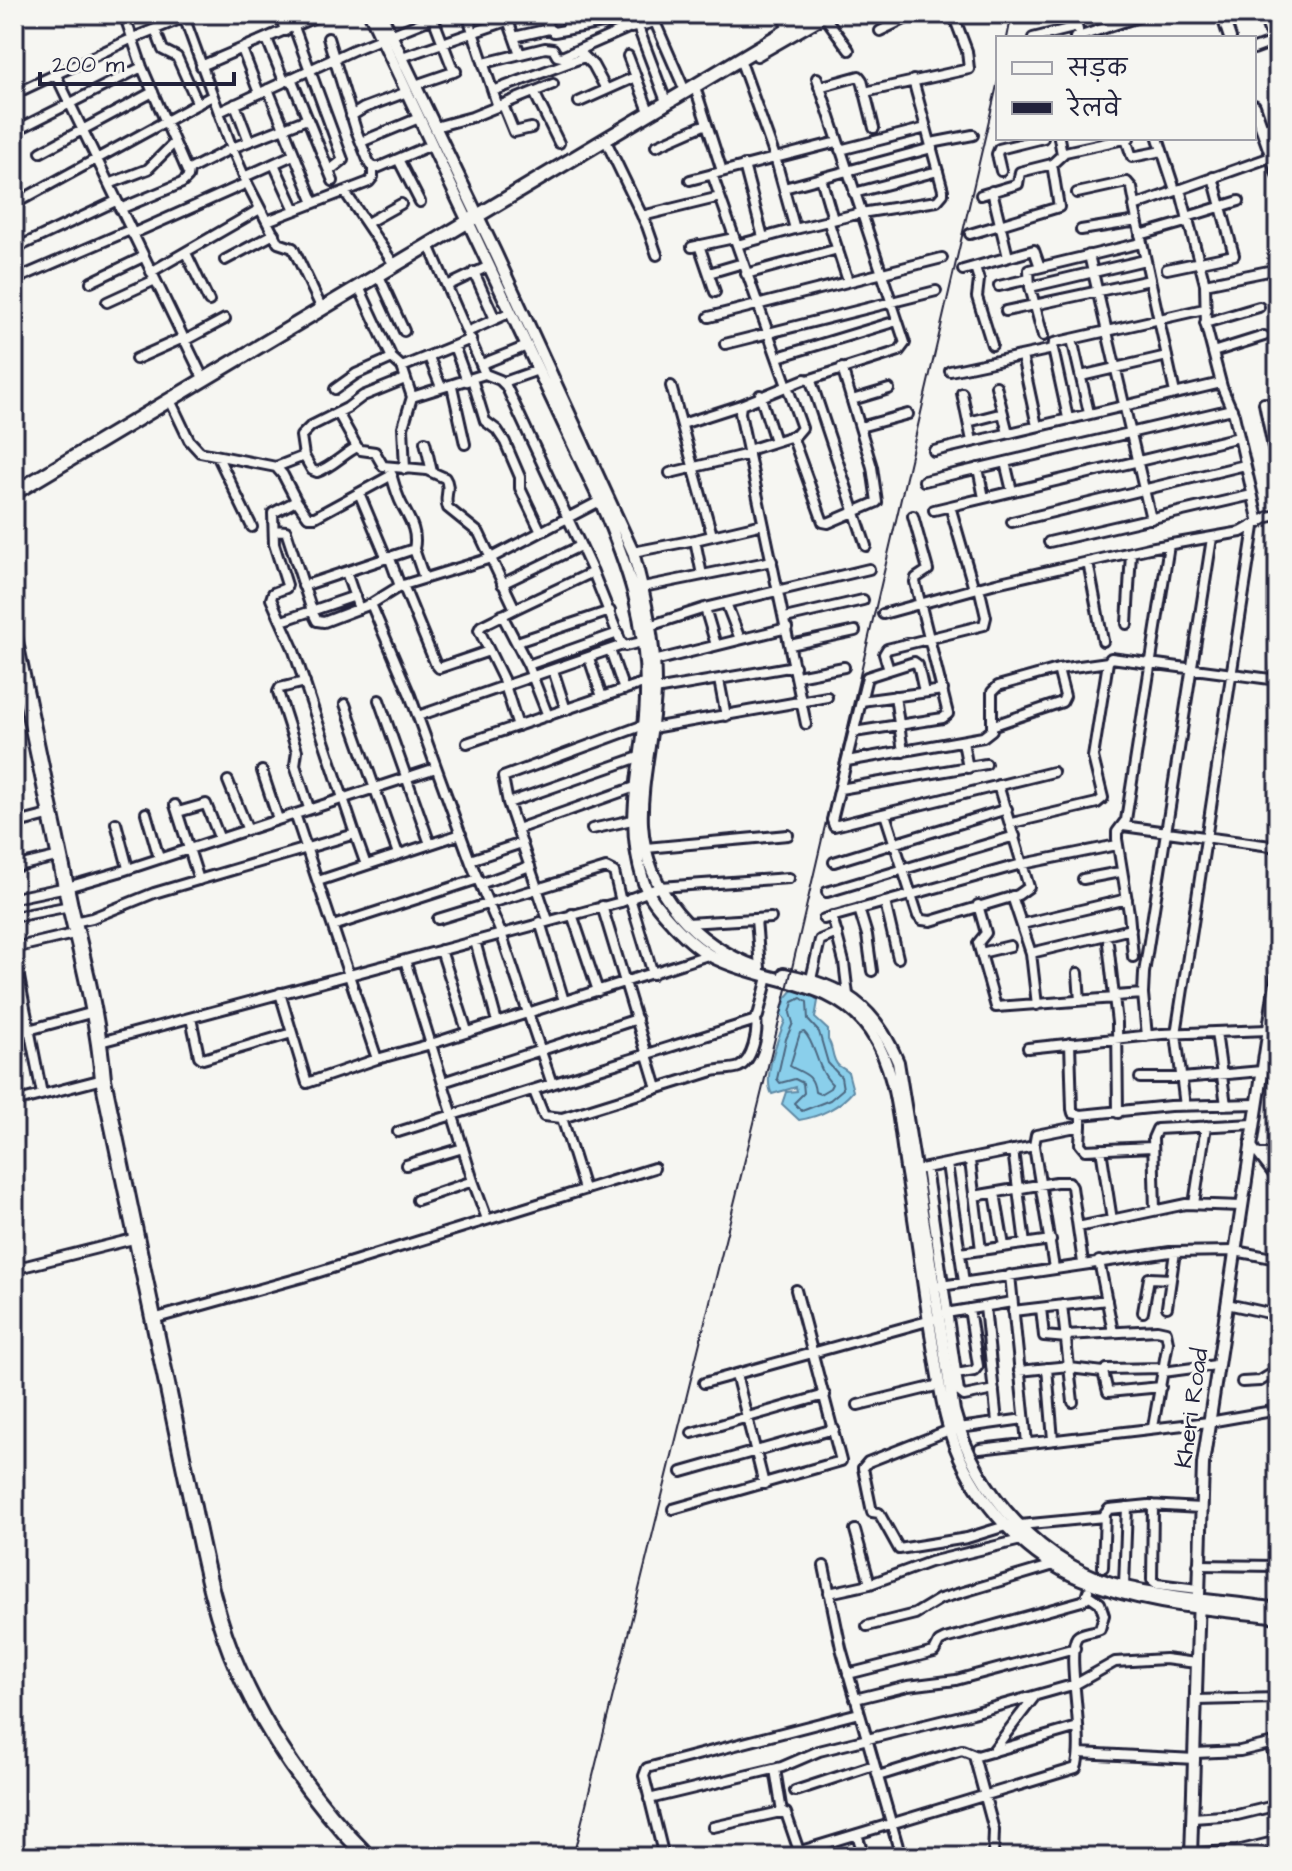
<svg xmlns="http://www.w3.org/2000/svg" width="1292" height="1871" font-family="'Architects Daughter','Playpen Sans Deva',sans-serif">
<rect width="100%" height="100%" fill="#f6f6f2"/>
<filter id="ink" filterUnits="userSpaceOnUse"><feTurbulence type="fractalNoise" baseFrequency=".0125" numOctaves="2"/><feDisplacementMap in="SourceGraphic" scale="16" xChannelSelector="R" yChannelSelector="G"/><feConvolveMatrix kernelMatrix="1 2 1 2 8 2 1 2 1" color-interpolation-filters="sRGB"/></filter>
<g filter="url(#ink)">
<path fill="#8acfeb" stroke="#608aa5" stroke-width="2" d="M801,989L813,995L818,1001L815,1018L828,1030V1040C834,1047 831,1060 839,1066C842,1068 845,1069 848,1072L853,1091C840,1107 819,1117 799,1120L782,1104L786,1092L797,1091L796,1087L772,1094C762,1078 778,1038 785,1021L781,1014L786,998L793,990Z"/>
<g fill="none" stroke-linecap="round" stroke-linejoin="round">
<path stroke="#4c6781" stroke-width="2" d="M801,998L807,1002L808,1020L819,1032L828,1063L841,1077L843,1089L830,1100L802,1111L794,1103L804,1093L803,1083L795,1079L780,1083L777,1079L786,1039L793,1023L790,1013L793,1002Z
M804,1032C816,1043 816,1069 832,1084L830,1088L820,1094L815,1092C813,1073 803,1074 790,1066L800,1033Z"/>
<defs>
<path id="minor" d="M124,14L142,67L187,171L232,148L307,119
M183,14L232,148L247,183L278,243L293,248L322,309
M280,14L285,31
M467,14L498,107
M543,14L549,29L554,32L608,22L631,28L655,22L686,93
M565,14L569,29
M783,14L786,25
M1074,14L1078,30
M1263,14L1273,42
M432,15L454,72
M1024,16L1032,14
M825,17L849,50
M508,20L520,54
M655,22V17L663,14
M294,27L343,160L329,171
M638,27L667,104
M155,29L163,50L177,57L198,104
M880,31L915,14
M514,37L549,29
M328,38L356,130L370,165L377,168L431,145
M1033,38L1077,27
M1075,38L1147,14
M267,39L284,81
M242,49L259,93
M1254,49L1278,40
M581,53L593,65L606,89
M628,56L650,114
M757,56L830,14
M402,57L527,14
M740,59L775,157L795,229L737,245L802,428L796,435L748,450
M484,63L545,48L553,49L557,56L562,57L628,28
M201,66L322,14
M56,75L204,380
M291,78L333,181
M415,85L456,71
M695,87L722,171
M819,87L859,76L862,80L874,128
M268,89L314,203
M493,91L584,57
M534,92L559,143
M865,92L969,69L967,51L953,14
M14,94L133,38L185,17
M579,102L635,77
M235,104L249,141
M503,105L514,132L531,128
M219,112L353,50L443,14
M351,116L364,108L407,92
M25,126L142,67
M435,127L472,117L553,84
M1262,129L1278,123
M1059,138L1062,154
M1158,138L1175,190
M1126,139L1132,157L1162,151
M606,141L647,226L657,255
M361,142L419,118
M931,143L973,135
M656,146L706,124
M840,150L926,128
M41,152L153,92
M398,159L420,202
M274,164L295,210
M744,165L763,237
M1001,171L997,154L999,149L1043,138
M712,174L737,245
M244,177L293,155
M821,178L833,219
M690,180L837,142
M109,184L148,169L174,143
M784,188L932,148
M1180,189L1205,284L1206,326L1222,387L1234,415L1259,523
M992,191L1008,257
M345,192L395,266
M854,193L938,171
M1077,193L1127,182L1132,188L1135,204
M981,195L1018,184L1020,172L1052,164L1065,152L1129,138
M14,204L212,96
M120,209L182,183L188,177L189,171
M642,216L720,197
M1187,217L1239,201
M828,220L848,281
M267,221L369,182L373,177V168
M367,223L401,204
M795,229L861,213L937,201L943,194V190L913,80
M1081,230L1137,221
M132,234L247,183
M970,234L1059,207L1052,164
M1140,235L1189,221
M429,245L485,374
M699,245L715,292
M692,247L734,238
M14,249L116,201
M186,253L209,301
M1089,255L1151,519
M225,260L274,234
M975,267L979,280L977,297L992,345
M1167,269L1234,255L1213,177
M963,270L1034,250L1040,267
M151,272L260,209
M474,272L495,319
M709,273L743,263
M746,274L838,249
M379,276L404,331
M14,280L130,230
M91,282L143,257
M1205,284L1278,269
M447,286L489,266
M999,286L1029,279
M359,287L392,358L402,367L412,397L403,427L405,469
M1030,287L1145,260
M107,302L155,280
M1006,311L1150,280
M709,317L942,258
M1205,323L1259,307
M467,332L511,312
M1043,336L1030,287L1029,270L1141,243
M1072,339L1089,413
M184,341L225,319
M725,344L936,291
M454,346L467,381
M1213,352L1264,336
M1022,356L1037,426
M429,357L441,387
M778,357L897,321
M136,359L183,338
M482,364L527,346
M402,367L471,339
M950,371L1053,349
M1081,376L1167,356
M472,379L485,421L497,430L505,442L520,477V488L541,532
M808,380L899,351L905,343L817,78
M504,382L538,370
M452,386L465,444
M671,386L712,535
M996,386L1008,433
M335,389L356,374L392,358
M962,393L972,441
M1175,393L1134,206L1271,157
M760,395L775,441
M412,397L485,374L500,380L506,386L593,572L621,642L625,646L642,642
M170,400L189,440L200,452L276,467L283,475L295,498L294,502L273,513L274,544L287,585L286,588L273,593L271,599L293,648L355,834
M852,400L889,389
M1264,403L1278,472
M338,413L357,447L361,450L375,452L383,466L427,470L445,478C452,488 443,497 448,508L479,533L515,609L593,572
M1068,418L1053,349L1054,343L1204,309
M968,422L1003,413
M682,424L741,405
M860,427L908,414
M792,436L823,522L828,523L877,502L872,467L842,368
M425,442L432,472
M934,451L1221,383
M304,456L312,470L317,472C332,467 342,455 357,447
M218,457L252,527
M1005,462L1012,491
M276,467L304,456L301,436L311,426L347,408L363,396L405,379
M978,468L984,498
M670,473L749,454
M924,481L1232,409
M360,495L386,557
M296,500L308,517H315L392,475
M950,506L974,589
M934,510L1239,437
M1012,522L1245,465
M274,530L286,531L312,611L317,621L324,622L371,604L400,586L491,558L600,501
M1049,542L1252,495
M414,549L424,578
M633,552L695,540
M389,556L400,586
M1088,562L1103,641
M346,572L359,609
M702,575L695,540L763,524
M502,584L580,546
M403,585L435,663L439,668L489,651
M303,586L414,549C418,532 410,520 402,505C396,494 393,480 389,467
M643,587L772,561
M726,603L740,639
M371,604L410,695L471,863L501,933L552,1084
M705,608L716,645
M515,609L481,626L479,630L503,679L518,726
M883,614L996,583L1149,548L1241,532L1268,517L1278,515
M502,615L528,665L548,716
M785,618L863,600
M282,621L355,596
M1127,624L1131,552
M649,626L705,608L869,569
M517,642L610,611
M790,645L855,631
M610,650L624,690
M589,658L602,697
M654,661L787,628
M1108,662L1111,658L1278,680
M528,665L618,633
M553,670L566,710
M889,670L884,654L887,649L984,625L986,617L979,587
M797,676L844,667
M719,680L726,716
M1276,680L1278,661
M305,682L280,688L278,692L297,751L295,765L309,808
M655,690L795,666
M924,692L918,665L914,662L867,677L832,820L834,826L1053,772
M895,696L903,752
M379,700L430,844
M861,701L943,690
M345,704L398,854
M418,716L623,645
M806,724L740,413L741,405L805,379L811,381L866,546
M994,725L1062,702L1065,696L1058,669
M652,728L827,697
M854,732L943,718L948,714L915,582L916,578L928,570L913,516
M963,742L968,768
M467,743L646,682
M847,761L983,737L992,730V692L998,686L1058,669L1108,662L1093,757L1103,798L1097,803L1012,823
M262,771L278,819
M228,781L247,828
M840,789L986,764
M508,803L639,757
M175,805L199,880
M178,812L206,804L219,837
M146,813L159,858
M885,814L918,916L922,920L931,921L1018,895L1029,887L998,785
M116,823L128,868
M14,824L52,814
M1123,826L1278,847
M517,829L635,787
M592,829L632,820
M646,848L788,835
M470,860L522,843
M834,862L1007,809
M14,867L60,856
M1083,879L1120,872
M318,881L461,834
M480,884L530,866
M827,892L1015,836
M1012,896L1031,953L1037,1005
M14,898L67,887L119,872L436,768
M630,898L653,974
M885,902L898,958
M978,905L986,933L978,943L996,1007L1115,998
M602,906L657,1088
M859,909L867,935L872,971
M572,914L598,991
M832,916L844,962L848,995
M14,917L70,906
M438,919L606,868L614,872L621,902
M756,919L760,968
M824,919L1018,865L1117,845
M548,920L508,803L503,777L644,725
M74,922L92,918L154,893L355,834L366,865
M540,922L564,1001
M687,923L771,918
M1022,924L1127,899
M333,926L478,879
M475,941L497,1022
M1108,943L1117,1023L1118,1113
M14,948L78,933
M441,950L467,1031
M14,952L42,1094
M981,953L1010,946
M1031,953L1131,929
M1133,957L1129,913L1117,839V832L1126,820L1169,545
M405,960L473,1181L487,1219
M1078,973L1080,1001
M811,979L820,940L837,933
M280,993L307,1083L377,1059L295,814
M1115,996L1143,994
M191,1018L199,1056L203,1059L292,1033
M1216,1032L1226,1105
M14,1034L94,1012
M1147,1036L1143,994L1144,973L1212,538
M100,1042L621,902L660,887L789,878
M1070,1043L1072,1109L1073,1113L1081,1115
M1028,1048L1162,1034L1268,1030
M377,1059L431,1044L708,955
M1140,1078H1182L1262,1071
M443,1082L637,1019
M534,1091L544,1116L562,1118L713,1071C721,1069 731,1070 739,1067C753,1060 758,1032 756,1019
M14,1102L103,1079
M1185,1106L1176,1034L1254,527
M562,1118L584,1189
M1081,1126L1080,1144L1085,1150L1152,1147
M398,1132L753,1021L758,1016L768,977
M1250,1144L1278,1180
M1034,1146L1054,1268
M1101,1149L1112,1220
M1013,1150L1025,1244
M1259,1154H1278
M970,1161L981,1250
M947,1164L964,1282
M406,1165L463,1148
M926,1168L959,1392L964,1396L994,1390
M916,1170L1034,1146L1036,1135L1081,1126V1115L1170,1106L1257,1104
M995,1193L1004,1246
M974,1196L1056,1182H1069L1072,1187L1083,1263
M417,1200L473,1181
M1194,1204L1206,1126
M1155,1210L1153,1138L1157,1129L1254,1124
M1078,1227L1186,1204L1241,1206
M960,1253L1051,1240
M1099,1261L1113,1332
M14,1269L137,1238
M1010,1275L1027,1443
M934,1287L1170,1252L1235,1251L1278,1259
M1227,1304L1278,1315
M1062,1305L1073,1402
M985,1307L997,1422
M1167,1307L1175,1252
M1041,1308L1044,1336L1067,1338
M1013,1311L1107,1300
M1143,1312L1149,1278L1171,1279
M946,1313L1012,1302
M153,1319L303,1277L654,1168
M1066,1335L1157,1330L1166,1332L1168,1342L1153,1427
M1047,1368L1053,1440
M1070,1368L1103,1372
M1019,1371L1069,1366
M1163,1372L1216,1365
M736,1374L764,1484
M956,1374L974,1371L978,1366L969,1309
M1242,1382L1260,1381L1278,1370
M704,1383L935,1319
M1161,1387L1108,1392L1103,1372L1107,1369L1164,1368
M858,1405L940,1385
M692,1433L825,1395
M980,1449L1209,1422L1278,1410
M682,1472L834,1429
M1153,1505L1152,1580L1157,1584L1198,1589
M673,1509L841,1461L796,1290
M1009,1525L967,1538L899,1549L879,1513L872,1512L863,1468L868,1462L952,1429L1024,1419
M1020,1525L1104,1517
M855,1530L870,1584
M1198,1565L1278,1566
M824,1566L841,1648L901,1857
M1103,1567L1105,1514L1109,1509L1149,1505L1200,1508
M1124,1586L1127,1507
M829,1593L870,1584L930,1562L1021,1540
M867,1626L915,1614L940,1599L1054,1565
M848,1674L934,1652L939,1642L945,1639L1082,1601L1086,1598L1088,1591
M855,1699L908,1686L956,1680L1075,1648
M1196,1700L1278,1698
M1271,1744L1278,1782
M992,1752L1035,1696
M1079,1753L1195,1759
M1195,1753L1240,1751L1278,1742
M974,1756L994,1830L993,1857
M775,1769L782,1812
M878,1776L962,1750L977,1756L1078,1727
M795,1791L874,1765
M649,1799L782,1767L819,1751L973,1713L1076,1684L1115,1662L1165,1659L1196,1663
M1193,1818L1237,1815L1278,1805
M713,1827L776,1813H786L799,1851
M857,1834L864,1857
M1192,1853L1237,1851L1278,1841
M664,1857L644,1776L647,1768L859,1713
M781,1857L1076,1768C1086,1740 1065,1653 1077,1637C1081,1632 1094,1632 1100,1629L1104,1615L1100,1603L1087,1594"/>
<path id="tertiary" d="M370,14L600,501C629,568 647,622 646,696C645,763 622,811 643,880C648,897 661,911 672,923C686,938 701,952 719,960C771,984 834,979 870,1031C898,1071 899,1128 907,1174C917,1233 924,1293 934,1352C939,1383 944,1417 955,1446C977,1502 1025,1556 1081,1579C1142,1605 1212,1609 1278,1617
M381,14L496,254L633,552C645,596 656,644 655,690C654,733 640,782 642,824C646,892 695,945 757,967
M1222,14L1230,38
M1254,106L1278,174
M784,974C844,986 874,1005 898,1062L954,1411C976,1493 1041,1567 1126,1587C1175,1599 1228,1601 1278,1609
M1191,1857L1203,1464L1278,969"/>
<path id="primary" d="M14,493L815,14"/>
<path id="trunk" d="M14,637L70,906C84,963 98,1020 103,1079C131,1209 157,1340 185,1470C200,1536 210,1607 238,1669C269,1739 314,1802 368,1857"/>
</defs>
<use href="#minor" stroke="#22223b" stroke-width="14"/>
<use href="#tertiary" stroke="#22223b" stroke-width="16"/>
<use href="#primary" stroke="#22223b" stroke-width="18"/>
<use href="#trunk" stroke="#22223b" stroke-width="20"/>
<use href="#minor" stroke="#f6f6f2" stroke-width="8"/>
<use href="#tertiary" stroke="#f6f6f2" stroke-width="10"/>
<use href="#primary" stroke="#f6f6f2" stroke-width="12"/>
<use href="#trunk" stroke="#f6f6f2" stroke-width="14"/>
<path stroke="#22223b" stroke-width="2" d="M1007,38L1012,14
M573,1857L789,981L998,81"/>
</g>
</g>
<g text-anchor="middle" stroke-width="6" stroke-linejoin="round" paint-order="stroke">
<g font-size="24" fill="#22223b" stroke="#f6f6f2">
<text transform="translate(1191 1408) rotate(-82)" y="8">Kheri Road</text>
</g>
</g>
<rect width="1292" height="1871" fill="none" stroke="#f6f6f2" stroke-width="48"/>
<rect x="24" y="24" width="1244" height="1823" fill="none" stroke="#22223b" stroke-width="3" filter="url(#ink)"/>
<rect x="996" y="36" width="260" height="104" fill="#f6f6f2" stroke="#a1a1a9" stroke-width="2"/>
<rect x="1012" y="62" width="40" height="12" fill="#f6f6f2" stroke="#a1a1a9" stroke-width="2"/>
<text x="1068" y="76" font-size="24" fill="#22223b">सड़क</text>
<rect x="1012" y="102" width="40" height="12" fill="#22223b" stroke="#a1a1a9" stroke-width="2"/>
<text x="1068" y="116" font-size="24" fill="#22223b">रेलवे</text>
<path d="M40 72v12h194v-12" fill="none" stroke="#22223b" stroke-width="4"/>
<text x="52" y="72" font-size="24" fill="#22223b" stroke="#f6f6f2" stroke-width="6" paint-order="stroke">200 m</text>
</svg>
